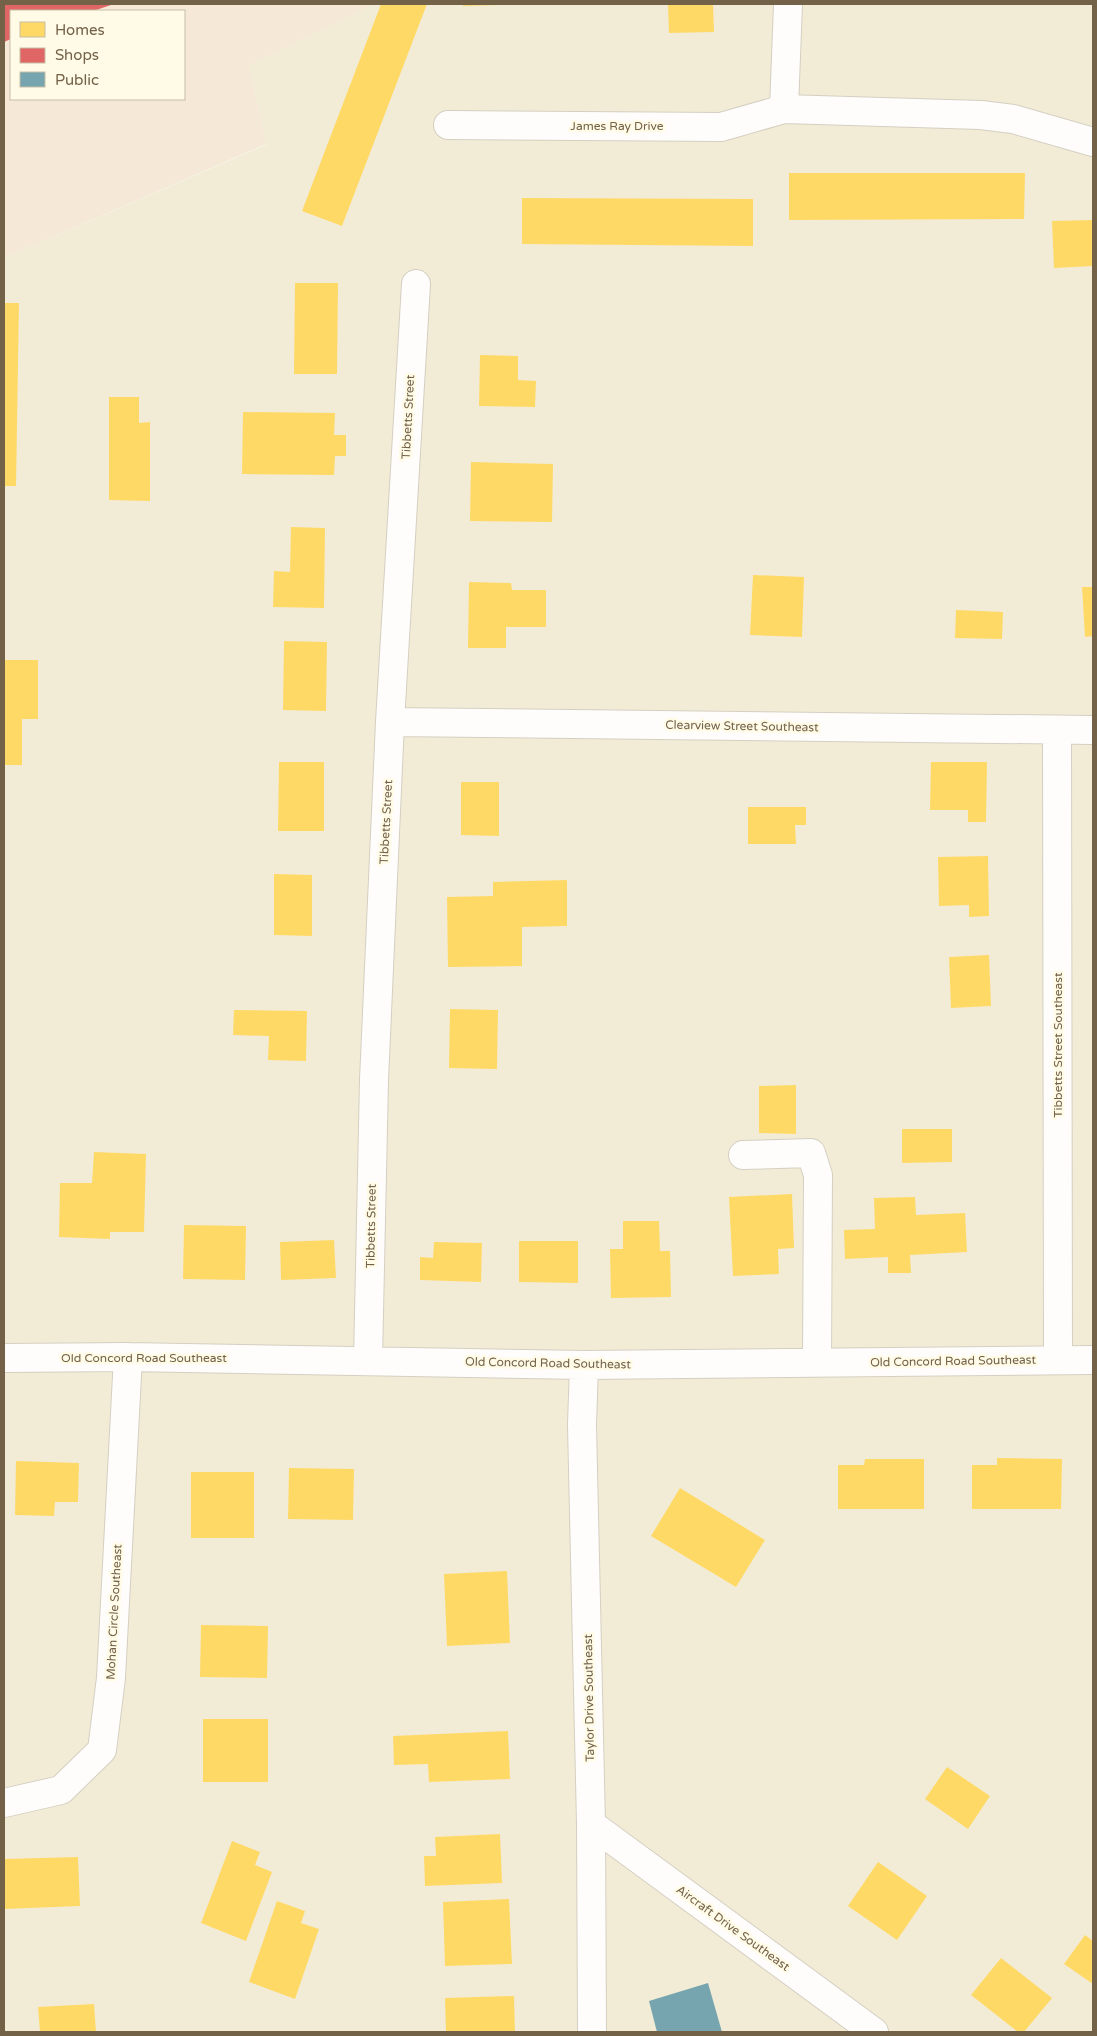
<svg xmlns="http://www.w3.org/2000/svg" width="1097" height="2036" font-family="'Varela Round',sans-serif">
<rect width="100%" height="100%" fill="#f6f4e7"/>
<path fill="#f2ecd7" d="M376,4H1093V2032H4V258L266,145L249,65Z"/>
<path fill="#f5e8d7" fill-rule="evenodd" d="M4,4H376L249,65L266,144L4,258ZM11,11H184V99H11Z"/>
<path fill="#ffd966" d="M381,4H427L342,226L302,211Z
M463,4H499V5L463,6Z
M668,4H713L714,32L669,33Z
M789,173H1025L1024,219L789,220Z
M522,198L753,199V246L522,244Z
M1093,220V266L1054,268L1052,221Z
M295,283H338L337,374H294Z
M4,303H19L16,486H4Z
M480,355L518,356V380L536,381L535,407L479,406Z
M109,397H139V423L150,422V501L109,500Z
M243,412L335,413L334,435H346V456H335L334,475L242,474Z
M471,462L553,464L552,522L470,521Z
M291,527L325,528L324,608L273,607L274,571L290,572Z
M753,575L804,577L802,637L750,635Z
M469,582L511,583L512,590H546V627H506V648H468Z
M1082,587H1093V636L1085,637Z
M956,610L1003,612L1002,639L955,638Z
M284,641L327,642L326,711L283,710Z
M4,660H38V719H22V765H4Z
M279,762H324V831H278Z
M931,762H987L986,822H968V810H930Z
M461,782H499V836L461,835Z
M748,807H806V825H795L796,844H748Z
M988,856L989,916L969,917V905L939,906L938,857Z
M274,874L312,875V936L274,935Z
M567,880V926L522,927V966L448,967L447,897L493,896V882Z
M989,955L991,1006L951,1008L949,957Z
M450,1009L498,1010L497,1069L449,1068Z
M234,1010L307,1011L306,1061L268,1060L269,1036L233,1035Z
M796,1085V1134L759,1133V1086Z
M902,1129H952V1162L902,1163Z
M94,1152L146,1154L144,1232H110V1239L59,1237L60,1183H92Z
M792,1194L794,1248L778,1249L779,1274L733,1276L729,1197Z
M915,1197L916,1215L965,1213L967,1252L910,1255L911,1273H888V1257L845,1259L844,1230L875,1229L874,1198Z
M623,1221H659L660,1251H670L671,1297L611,1298L610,1249H623Z
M184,1225L246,1226L245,1280L183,1279Z
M334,1240L336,1278L281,1280L280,1242Z
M519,1241H578V1283L519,1282Z
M434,1242L482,1243L481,1282L420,1280V1257L433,1258Z
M997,1458L1062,1459L1061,1509H972V1465H997Z
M865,1459H924V1509H838V1465H864Z
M16,1461L79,1463L78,1502H55L54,1516L15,1515Z
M289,1468L354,1469L353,1520L288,1519Z
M191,1472H254V1538H191Z
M680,1488L765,1540L736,1587L651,1536Z
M507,1571L510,1643L447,1646L444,1574Z
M201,1625L268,1626L267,1678L200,1677Z
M203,1719H268V1782H203Z
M508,1731L510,1779L429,1782L428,1764L394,1765L393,1736Z
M947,1767L990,1796L968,1829L925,1799Z
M500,1834L502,1883L425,1886L424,1856H436L435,1837Z
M232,1841L260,1852L255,1865L272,1872L246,1941L201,1923Z
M78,1857L80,1906L4,1909V1859Z
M878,1862L927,1896L897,1940L848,1906Z
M509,1899L512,1964L445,1966L443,1902Z
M277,1901L305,1911L301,1923L319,1929L295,1999L249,1982Z
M1085,1935L1093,1941V1984L1064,1964Z
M1001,1958L1052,1998L1024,2032H1018L971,1995Z
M514,1996L515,2032H446L445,1998Z
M94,2004L96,2032H40L38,2007Z"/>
<path fill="#e06666" d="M4,4H114L93,11H11V39L4,42Z"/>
<path fill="#76a5af" d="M708,1983L722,2032H657L649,2001Z"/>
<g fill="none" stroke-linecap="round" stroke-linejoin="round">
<defs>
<path id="minor" d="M784,109L788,4
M448,125L721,127L784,109L981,115L1013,119L1093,142
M390,722L1093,730
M1057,730L1058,1360
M743,1155L811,1153L818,1175L817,1362
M4,1358L128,1357L584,1365L1093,1360
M368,1360L374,1080L390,722L416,284
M584,1365L582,1425L591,1824L592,2032
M4,1803L61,1790L102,1750L111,1678L128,1357
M591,1824L874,2032"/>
</defs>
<use href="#minor" stroke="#d5cfc2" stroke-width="30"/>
<use href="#minor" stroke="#fefdfb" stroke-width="28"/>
</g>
<g text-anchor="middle" stroke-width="5" stroke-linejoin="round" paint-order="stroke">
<g font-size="12" fill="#736148" stroke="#fffbe7">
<text x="617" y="130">James Ray Drive</text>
<text transform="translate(408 417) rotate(-87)" y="4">Tibbetts Street</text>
<text transform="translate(742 726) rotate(1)" y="4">Clearview Street Southeast</text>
<text transform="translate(386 822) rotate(-87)" y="4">Tibbetts Street</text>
<text transform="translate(1058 1045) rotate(-90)" y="4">Tibbetts Street Southeast</text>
<text transform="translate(371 1226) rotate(-89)" y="4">Tibbetts Street</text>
<text x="144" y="1362">Old Concord Road Southeast</text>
<text transform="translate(953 1361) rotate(-1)" y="4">Old Concord Road Southeast</text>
<text transform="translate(548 1363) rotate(1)" y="4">Old Concord Road Southeast</text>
<text transform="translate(114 1612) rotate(-87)" y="4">Mohan Circle Southeast</text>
<text transform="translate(589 1698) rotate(-91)" y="4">Taylor Drive Southeast</text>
<text transform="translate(733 1928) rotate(36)" y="4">Aircraft Drive Southeast</text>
</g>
</g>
<rect width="1097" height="2036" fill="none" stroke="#736148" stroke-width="10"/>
<rect x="10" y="10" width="175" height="90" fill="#fffbe7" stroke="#c7bda7"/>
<rect x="20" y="22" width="25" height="15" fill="#ffd966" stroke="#c7bda7"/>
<text x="55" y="35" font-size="15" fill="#736148">Homes</text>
<rect x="20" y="48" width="25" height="15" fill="#e06666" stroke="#c7bda7"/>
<text x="55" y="60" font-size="15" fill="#736148">Shops</text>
<rect x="20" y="72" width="25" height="15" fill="#76a5af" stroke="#c7bda7"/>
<text x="55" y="85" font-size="15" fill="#736148">Public</text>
</svg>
